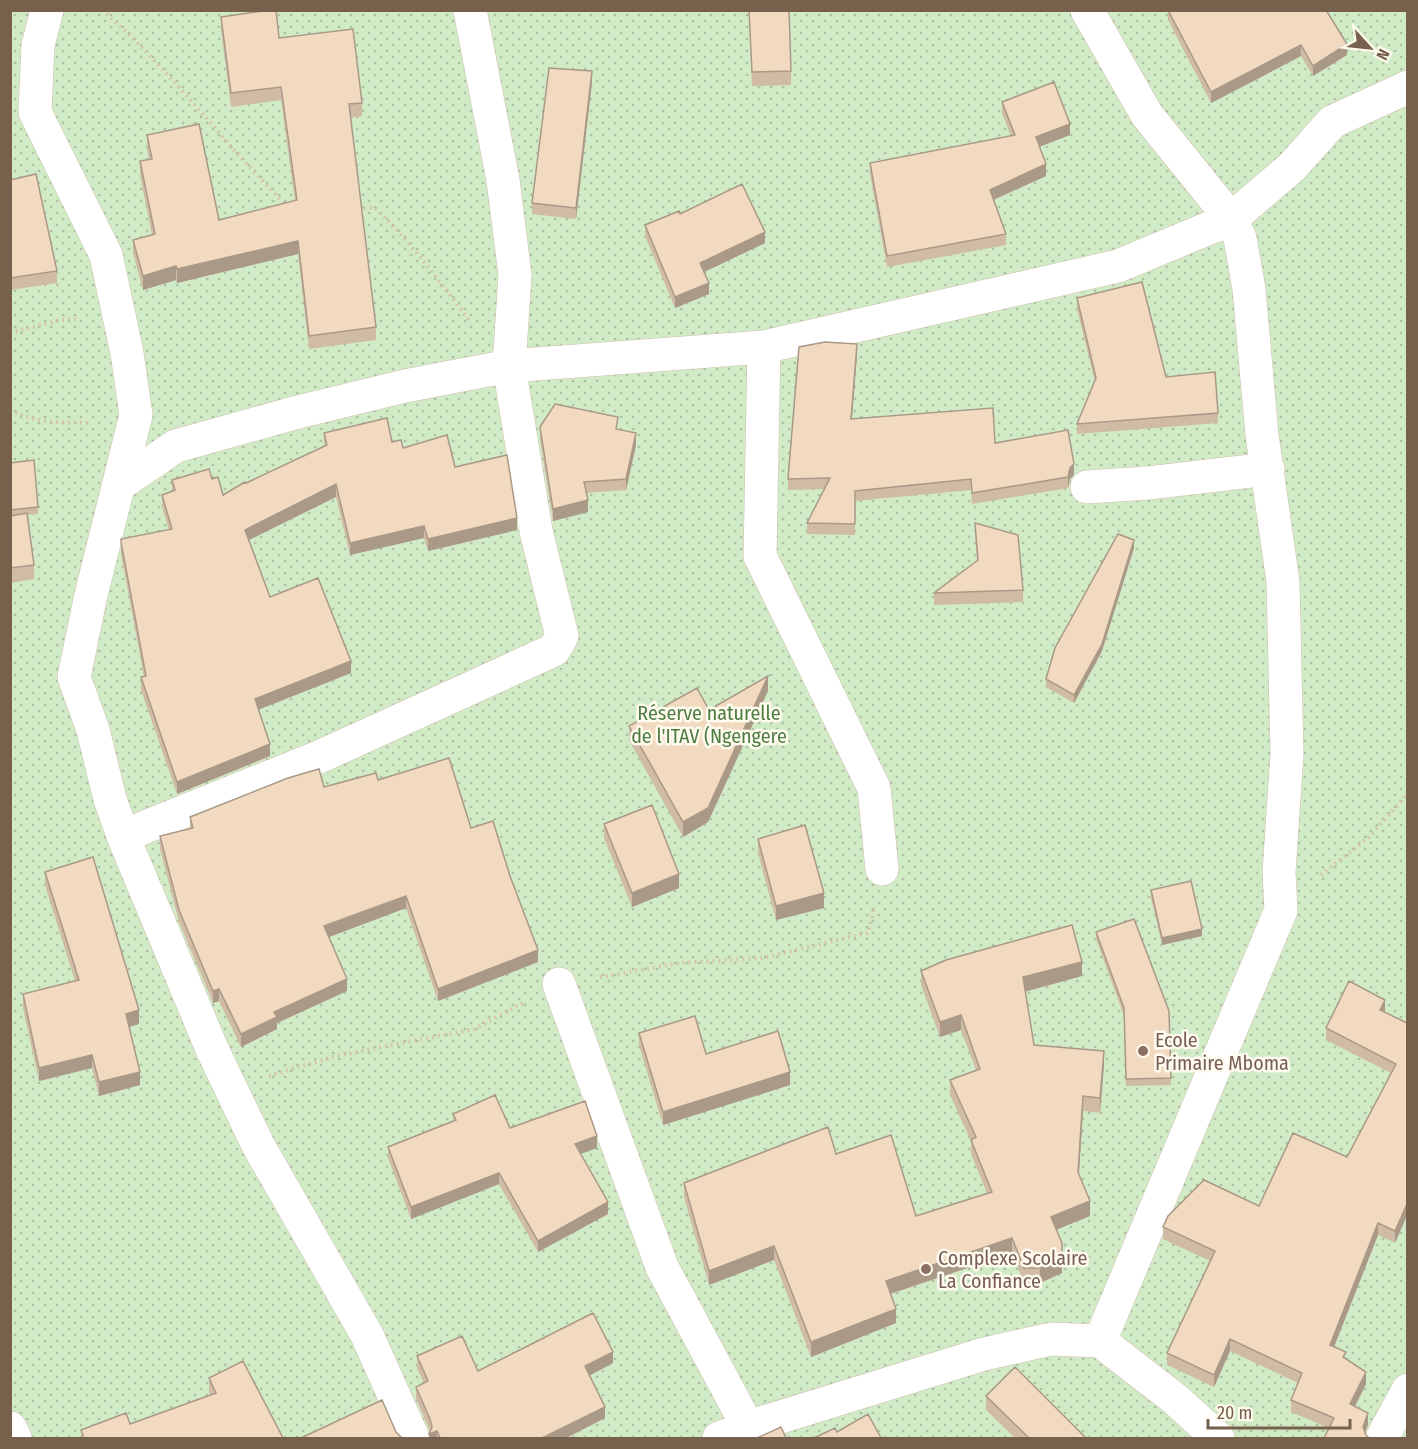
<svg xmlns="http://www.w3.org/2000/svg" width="1418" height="1449" font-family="'Fira Sans Condensed',sans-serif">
<defs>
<pattern id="park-dots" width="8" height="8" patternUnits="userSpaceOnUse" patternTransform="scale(1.5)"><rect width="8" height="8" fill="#d1ebc6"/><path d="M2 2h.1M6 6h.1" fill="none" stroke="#aec2a3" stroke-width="1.8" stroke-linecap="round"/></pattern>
</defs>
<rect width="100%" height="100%" fill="#fcf7e9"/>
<path fill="url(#park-dots)" d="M11,11H1407V1438H11Z"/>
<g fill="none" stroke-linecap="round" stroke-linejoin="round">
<defs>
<path id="minor" d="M47,10L38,45L35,112L106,255L127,353L136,415L91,595L74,677L93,730L110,799L123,836
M1087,10L1147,115L1231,219L1240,238L1249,289L1262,435L1283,582L1287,754L1279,872L1281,910L1100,1341
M764,347L760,556L874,788L882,869
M120,484L176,446L298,412L405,386L509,366L764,347L1118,266L1231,219L1292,167L1332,122L1408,87
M1087,487L1148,483L1268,469
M559,984L662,1267L748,1427
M10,1428L15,1438
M413,1438L367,1335L258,1145L212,1049L123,836L319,757L554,650L562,636L536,531L509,366L515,275L503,180L470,10
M719,1438L748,1427L984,1354L1051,1339L1100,1341L1175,1399L1218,1438
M1382,1438L1408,1390"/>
</defs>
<use href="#minor" stroke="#cfc0ae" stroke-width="34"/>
<path stroke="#d7bda3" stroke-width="4" stroke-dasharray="1.5 4.5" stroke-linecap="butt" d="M102,10C170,69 223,143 287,206
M358,209L374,207C411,243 438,279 469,320
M10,333L61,320L77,319
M10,410C38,424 62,422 91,423
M1321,875L1369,837L1408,793
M600,977L680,963L762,958L868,933L874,908
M269,1076L336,1056L474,1029L523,1003"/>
<use href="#minor" stroke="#fff" stroke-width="33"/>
</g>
<path fill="#d0bba5" d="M749,10L791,71V85L752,86Z
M1168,10H1330L1327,12L1347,55L1313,76L1301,56L1211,103L1168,20Z
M221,17L279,38L362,103V116L350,118L376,327V340L309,349L298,254L177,283L176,280L143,290L133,253V240L152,235L140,175V161L149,159L147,149V135L219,220L295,201L281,100L231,107L221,30Z
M592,82L576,219L532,214V203Z
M1002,102L1070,135L1039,147L1046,176L994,200L1006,234V245L887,267L870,174V163L1011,136L1002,113Z
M10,180L57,271V283L10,290Z
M680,214L765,243L704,272L709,294L675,308L645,236V225Z
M1077,298L1166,377L1218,413V423L1077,434V424L1095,382L1077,309Z
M857,355L852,419L995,443L1074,475L1070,479L1068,488L972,504L971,490L855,501V535L807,534V523L824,489L788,490V479Z
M540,427L618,430L636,445L626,490L586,493L588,512L553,521L540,439Z
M324,433L392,442L403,448L455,467L517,530L428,551L424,538L350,555L336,497L249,540L270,597L351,673L258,710L270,756L177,794L141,690V677H144L121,554V542L169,530L162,507V495L172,491V480L212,479L223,495L324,446Z
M10,463L38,507V514L28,515L34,565V579L10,583Z
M975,523L1023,590V602L934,605V593L977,561L975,535Z
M1134,548L1102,651L1074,703L1046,687V679Z
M768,691L708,822L683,837L629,740V726L709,710Z
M378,780L471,828L510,876L538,962L438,1001L406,908L328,937L347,991L277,1023V1029L241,1047L219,1001L213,1003L179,922L160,849V836L190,829V817L324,787Z
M604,824L679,888L632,907L604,838Z
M758,839L824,908L776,920L758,853Z
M45,872L139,1024L129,1027L140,1085L99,1096L92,1068L39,1081L23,1008V994L75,981L45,885Z
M1151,890L1202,936L1162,945L1151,898Z
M1096,932L1169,1011L1171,1085L1126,1086L1124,1016L1096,939Z
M921,971L1082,976L1025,992L1034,1045L1104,1065L1100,1113L1083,1111L1079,1174L1090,1216L1056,1229L1062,1273L1040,1283H1024L1012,1253L891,1294L896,1323L811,1357L774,1260L709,1285L684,1197V1183L836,1154L916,1216L987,1193L971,1154V1141L950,1095V1080L976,1070L961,1030L940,1037L921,985Z
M1385,1012L1407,1023L1395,1243L1378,1235L1334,1347L1346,1358L1366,1384L1355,1407L1368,1425L1329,1428L1291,1412V1400L1298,1383L1230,1351L1214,1387L1167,1365V1353L1210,1261L1163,1239V1227L1259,1206L1347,1157L1391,1073L1326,1040V1028Z
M639,1033L706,1054L790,1085L663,1125L639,1045Z
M453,1114L597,1148L580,1154L608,1214L538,1252L499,1184L411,1219L388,1158V1147L453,1121Z
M417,1356L478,1371L613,1363L590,1375L605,1418L566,1438H429L430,1431L416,1399V1387L424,1383L417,1368Z
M209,1378L283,1438H81V1430L130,1424L210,1395L209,1392Z
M986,1396L1086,1438H1015L986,1410Z"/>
<path fill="#a99986" d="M1347,44V55L1313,76V66Z
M1301,45V56L1211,103V92Z
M592,71V82L576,219V208Z
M1070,124V135L1036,148V137Z
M1046,164V176L990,201V190Z
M765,232V243L700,274V263Z
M298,241V254L177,283V269Z
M176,266V280L143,290V276Z
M709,283V294L675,308V297Z
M857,344V355L851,430V419Z
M636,433V445L626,490V479Z
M1074,464V475L1070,479L1068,488V477L1070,468Z
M336,484V497L245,542V530Z
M588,500V512L553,521V509Z
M517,518V530L428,551V539Z
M424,526V538L350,555V543Z
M1134,540V548L1102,651L1074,703V695Z
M351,661V673L255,711V699Z
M768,676V691L708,822L683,837V822Z
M270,744V756L177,794V782Z
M679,874V888L632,907V893Z
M824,893V908L776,920V906Z
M406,896V908L324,939V926Z
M1202,929V936L1162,945V938Z
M538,950V962L438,1001V989Z
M1082,962V976L1023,992V977Z
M347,979V991L277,1023V1029L241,1047V1034L274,1012Z
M219,989V1001L213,1003V991Z
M1385,1000V1012L1380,1010Z
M139,1010V1024L126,1028V1014Z
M961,1015V1030L940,1037V1022Z
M1104,1051V1065L1100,1113V1098Z
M92,1055V1068L39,1081V1068Z
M140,1072V1085L99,1096V1082Z
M790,1072V1085L663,1125V1112Z
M1083,1096V1111L1078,1187V1172Z
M597,1136V1148L575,1156V1144Z
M499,1173V1184L411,1219V1207Z
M1090,1201V1216L1051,1232V1217Z
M608,1202V1214L538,1252V1241Z
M1407,1204V1216L1395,1243V1231Z
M1378,1223V1235L1330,1357V1345Z
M1012,1238V1253L886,1295V1281Z
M774,1246V1260L709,1285V1271Z
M1062,1258V1273L1040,1283V1268Z
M896,1309V1323L811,1357V1342Z
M1230,1339V1351L1214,1387V1375Z
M613,1352V1363L585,1378V1366Z
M1366,1372V1384L1350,1416V1404Z
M605,1407V1418L566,1438H542Z
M1368,1413V1425L1363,1438V1427Z
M437,1431V1438H429V1434Z"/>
<path fill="#f2dac0" stroke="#a99986" stroke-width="1.5" d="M270,10H276L279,38L353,29L362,103L349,104L376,327L309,336L298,241L177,269L176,266L143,276L133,240L155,234L140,161L152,159L147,135L199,124L219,220L297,200L281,87L231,93L221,17Z
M749,10H789L791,71L752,72Z
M1168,10H1326L1347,44L1313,66L1301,45L1211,92Z
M549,68L592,71L576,208L532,203Z
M1054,82L1070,124L1036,137L1046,164L990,190L1006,234L887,256L870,163L1015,135L1002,102Z
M36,174L57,271L10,278V180Z
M742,184L765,232L700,263L709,283L675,297L645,225L679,211L680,214Z
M1142,282L1166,377L1215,372L1218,413L1077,424L1096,378L1077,298Z
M825,342L857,344L851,419L993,408L995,443L1068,430L1074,464L1070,468L1068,477L972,493L971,479L855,491V524L807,523L830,478L788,479L799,347Z
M555,404L618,417L616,429L636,433L626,479L584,482L588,500L553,509L540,427Z
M387,418L392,442L401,440L403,448L447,435L455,467L507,455L517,518L428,539L424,526L350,543L336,484L245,530L270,597L318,578L351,661L255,699L270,744L177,782L141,677L146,676L121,542V539L172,529L162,495L175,490L172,480L209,469L212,479L218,477L223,495L245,482L246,483L327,445L324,433Z
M34,460L38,507L10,510V463Z
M27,513L34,565L10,568V516Z
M975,523L1018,535L1023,590L934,593L978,560Z
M1118,534L1134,540L1102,644L1074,695L1046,679L1055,648Z
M768,676L708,808L683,822L629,726L697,688L709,710Z
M449,758L471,828L493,821L510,876L538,950L438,989L406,896L324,926L347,979L274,1012L277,1017L241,1034L219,989L213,991L179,910L160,836L193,828L190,817L288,778L319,769L324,787L376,773L378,780Z
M652,805L679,874L632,893L604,824Z
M805,825L824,893L776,906L758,839Z
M93,857L139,1010L126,1014L140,1072L99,1082L92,1055L39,1068L23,994L79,980L45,872Z
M1191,881L1202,929L1162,938L1151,890Z
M1134,919L1169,1011L1171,1078L1126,1079L1124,1008L1096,932Z
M1072,925L1082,962L1023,977L1034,1045L1104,1051L1100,1098L1083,1096L1078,1172L1090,1201L1051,1217L1062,1243V1258L1040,1268H1024L1012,1238L886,1281L896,1309L811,1342L774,1246L709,1271L684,1183L828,1127L836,1154L891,1135L916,1216L992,1192L971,1140L976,1137L950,1080L980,1069L961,1015L940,1022L921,971L946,960Z
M1349,981L1385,1000L1380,1010L1407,1023V1204L1395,1231L1378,1223L1330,1345L1346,1352L1343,1357L1366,1372L1350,1404L1368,1413L1363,1427L1366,1435L1369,1438H1324L1334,1418L1291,1400L1302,1373L1230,1339L1214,1375L1167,1353L1215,1251L1163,1227L1168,1216L1204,1180L1259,1206L1293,1133L1347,1157L1396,1064L1326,1028Z
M695,1016L706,1054L778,1031L790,1072L663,1112L639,1033Z
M495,1095L510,1128L585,1101L597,1136L575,1144L608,1202L538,1241L499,1173L411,1207L388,1147L456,1120L453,1114Z
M593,1313L613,1352L585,1366L605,1407L542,1438H440L437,1431L429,1434L432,1427L430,1419L416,1387L428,1381L417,1356L462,1336L478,1371Z
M243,1361L283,1438H84L81,1430L126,1413L130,1424L216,1393L209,1378Z
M1015,1367L1086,1438H1029L986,1396Z
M382,1400L396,1432L402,1438H301Z
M868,1414L881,1438H814L835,1428L837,1432Z
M781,1427L786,1438H757Z"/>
<g fill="#8d6e63" stroke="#fffbef" stroke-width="2">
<circle cx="1143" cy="1051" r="6"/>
<circle cx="926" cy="1269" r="6"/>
</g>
<g text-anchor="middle" stroke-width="5" stroke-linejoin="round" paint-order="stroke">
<g font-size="20" fill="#4e7d43" stroke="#fffbef">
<text x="709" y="720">Réserve naturelle<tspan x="709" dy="23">de l'ITAV (Ngengere</tspan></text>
</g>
<g font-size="20" fill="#785e54" stroke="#fffbef" text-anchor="start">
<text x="1155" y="1047">Ecole<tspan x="1155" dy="23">Primaire Mboma</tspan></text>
<text x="938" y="1265">Complexe Scolaire<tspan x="938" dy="23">La Confiance</tspan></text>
</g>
</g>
<rect width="1418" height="1449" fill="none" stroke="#77604c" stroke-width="24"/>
<g transform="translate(1370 48) rotate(117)" stroke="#fffbef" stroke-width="4.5" paint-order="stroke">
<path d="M0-4.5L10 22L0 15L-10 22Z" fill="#77604c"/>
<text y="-9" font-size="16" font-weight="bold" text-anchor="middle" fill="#77604c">N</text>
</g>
<path d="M1208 1419v9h142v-9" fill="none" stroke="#77604c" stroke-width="3"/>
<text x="1217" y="1419" font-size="18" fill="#77604c" stroke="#fffbef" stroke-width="4.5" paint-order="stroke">20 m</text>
</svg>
